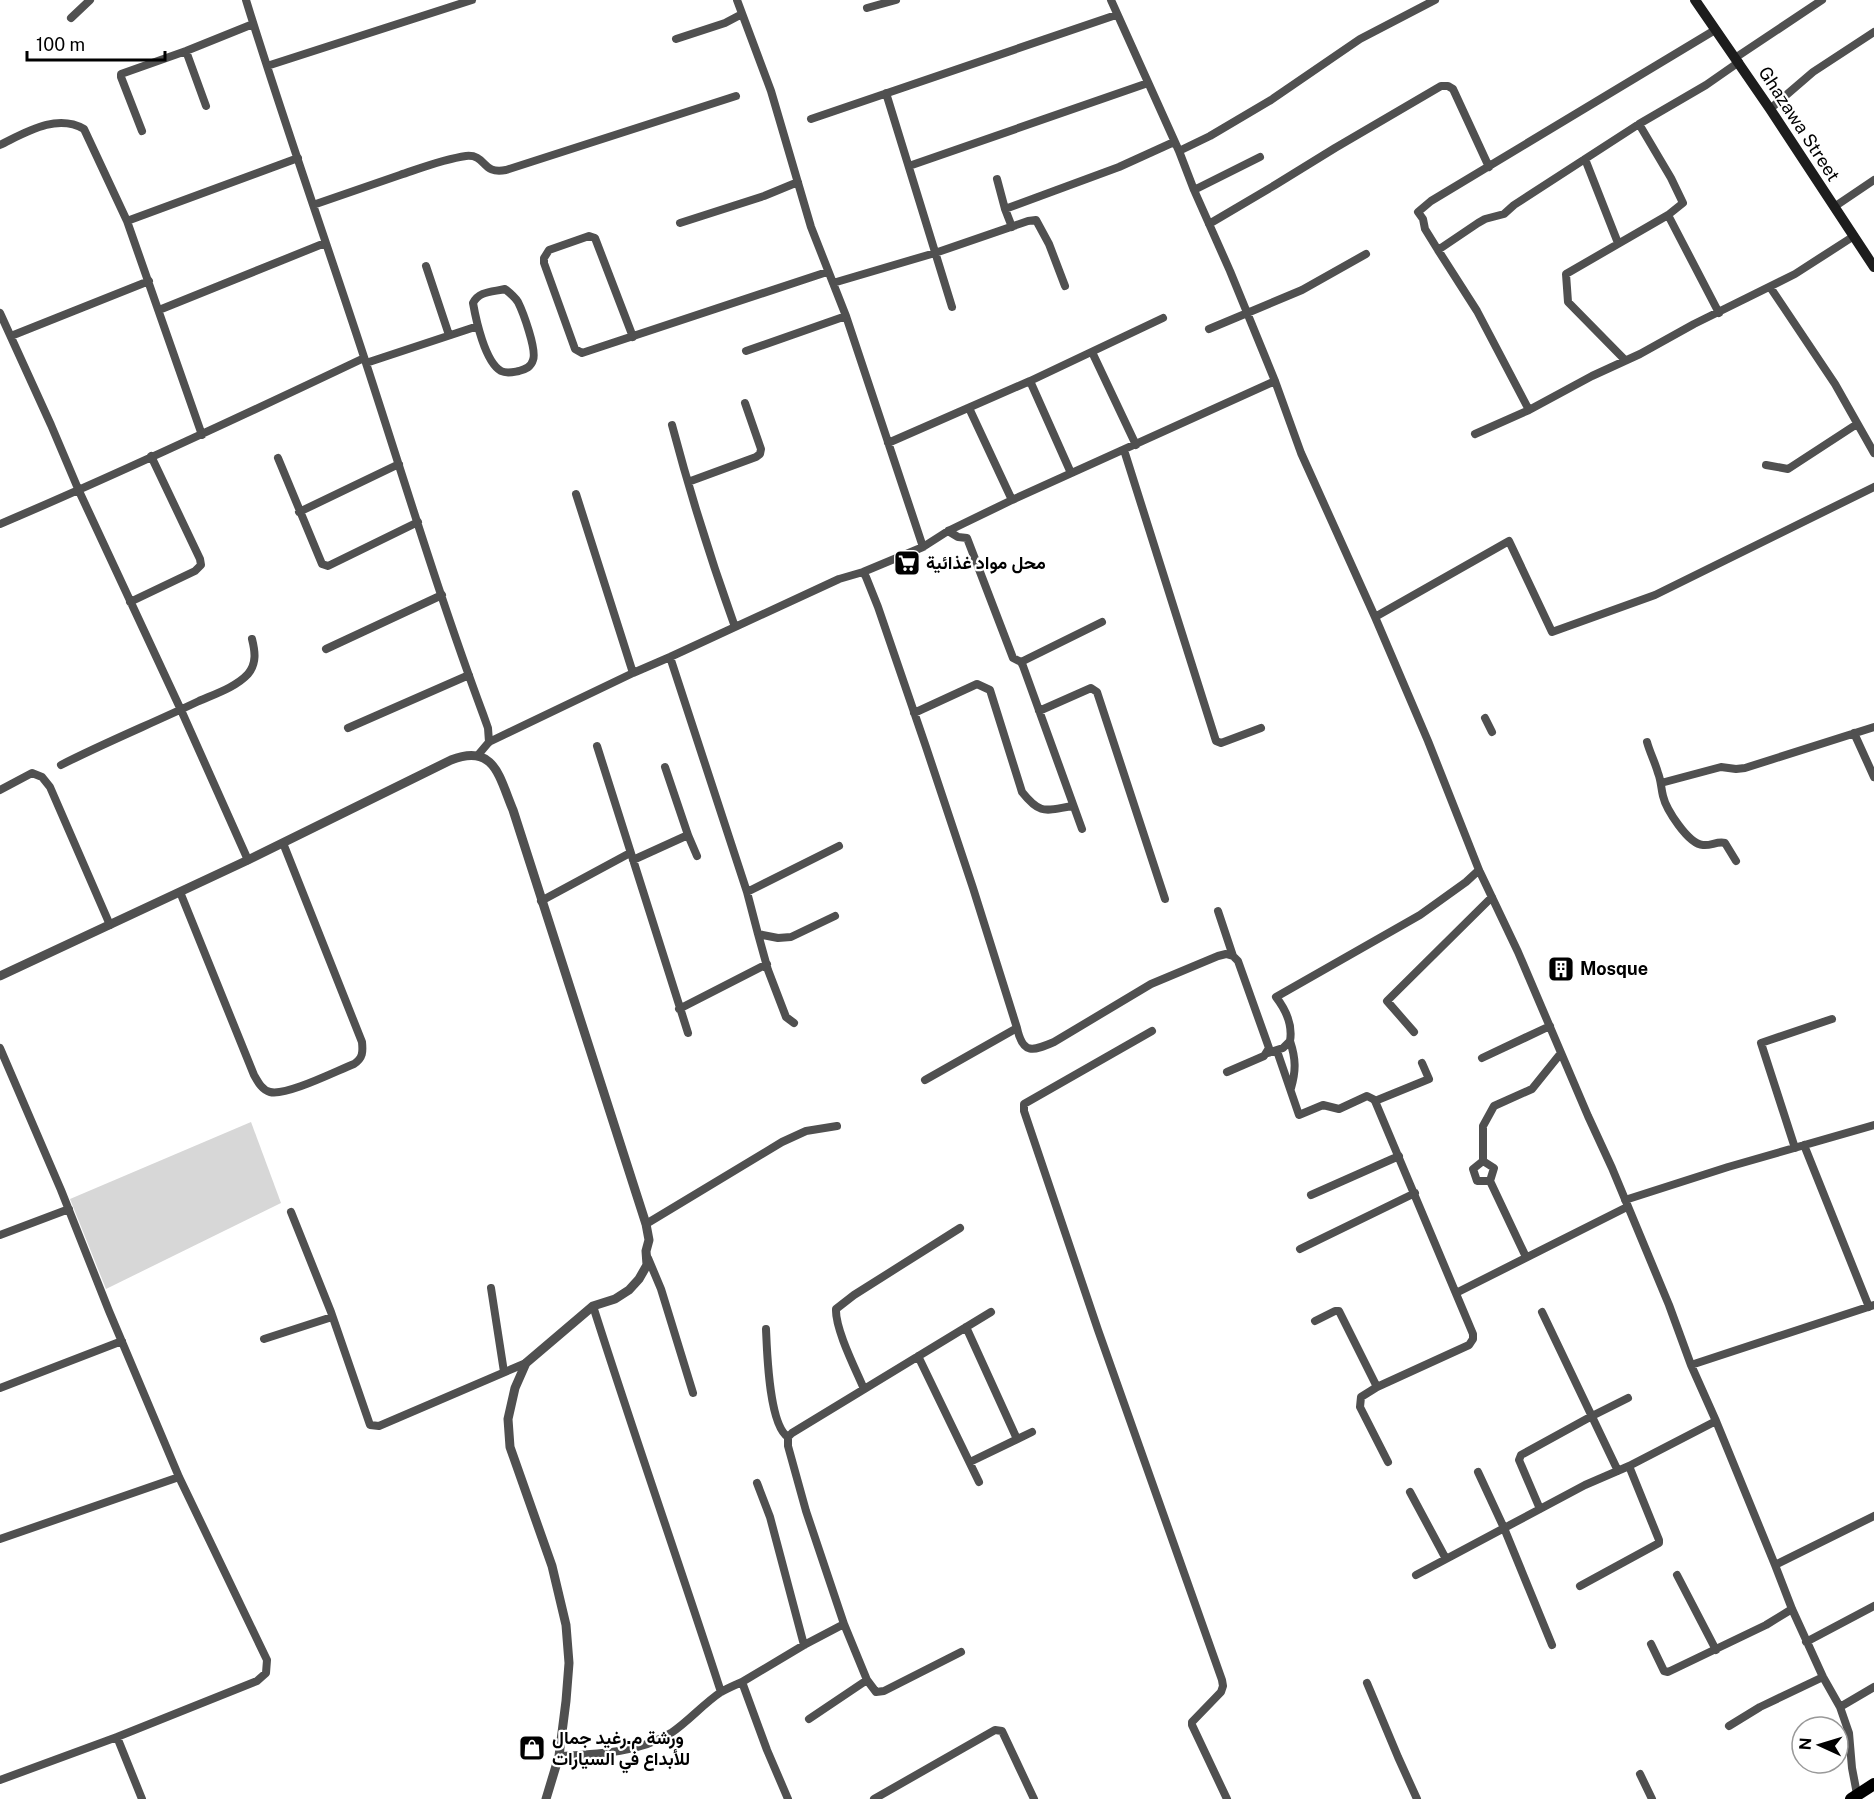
<svg xmlns="http://www.w3.org/2000/svg" width="1874" height="1799" font-family="'Public Sans',Vazirmatn,sans-serif">
<rect width="100%" height="100%" fill="#fff"/>
<path fill="#d7d7d7" d="M251,1122L281,1203L106,1289L70,1199Z"/>
<g fill="none" stroke-linecap="round" stroke-linejoin="round">
<path stroke="#505050" stroke-width="8" d="M246,0C283,120 325,238 364,357C403,476 439,596 483,714L488,728L489,742
M737,0L771,91L811,227L846,316L923,547
M1111,0L1179,151L1194,190L1230,271L1275,381L1301,453L1375,617L1428,741L1479,870L1518,952L1588,1116L1612,1168L1669,1305L1691,1365L1716,1421L1775,1565L1792,1609L1823,1677L1840,1707L1849,1733L1852,1768L1857,1794
M867,8L896,0
M71,18L90,0
M676,39L725,23L742,14
M186,51L206,106
M1735,58L1822,0
M267,66L472,0
M886,93L952,307
M1770,109L1813,72L1874,32
M811,119L1116,15
M142,131L121,77V74L186,51L253,24
M0,145C25,133 56,113 84,129L127,221L202,435
M1179,151L1210,136L1271,100L1360,39L1435,0
M1585,159L1618,243
M909,166L1148,83
M997,179L1005,209L1012,227
M1194,190L1260,157
M313,205C342,195 371,185 400,175C421,168 444,159 466,156C487,154 481,175 506,170L736,96
M1834,207L1874,180
M1005,209L1119,167L1174,142
M1668,215L1719,313
M127,221L298,158
M680,223L764,196L798,182
M1209,224L1275,185L1335,148L1441,86H1448L1453,89L1489,167
M1438,250L1425,229L1423,219L1418,212L1431,201L1715,30
M426,266L449,335
M833,283L935,253L1028,221L1036,220L1049,244L1065,286
M1770,287L1835,384L1874,453
M505,289C510,293 514,296 518,302C523,312 537,350 533,360C531,367 526,369 519,371C513,372 507,374 501,371C485,362 476,320 473,303C479,291 492,292 505,289Z
M159,310L325,243
M0,313L51,425L79,491L181,710L248,860
M1209,329L1302,290L1366,254
M11,336L149,281
M633,337L595,238L589,236L549,250L544,258V263L575,349L582,353L827,272
M746,351L846,316
M1092,352L1136,445
M1625,360L1568,302L1566,274L1668,215L1683,203L1671,178L1639,124
M366,363L478,326
M1030,381L1071,473
M969,408L1012,500
M1529,410L1477,311L1438,250L1478,223L1485,219L1504,214L1514,205L1639,124L1706,85L1739,62
M672,425C690,493 711,560 735,627
M1475,434L1529,410L1592,376L1640,354L1694,324L1795,274L1854,236
M888,443L1030,381L1163,318
M1124,450L1216,741L1221,743L1261,728
M278,458L322,564L328,566L418,522
M1766,465L1788,469L1857,424
M688,482L756,457L760,454L761,449L745,403
M576,494L633,673
M299,512L399,464
M0,524C123,472 244,415 364,358
M948,531L958,537L967,538L1013,658L1021,662L1023,666L1082,829
M863,572L866,577L878,607L926,747L973,888L1017,1028L925,1080
M130,602L195,571L201,565L200,559L151,456
M1375,617L1509,541L1552,632L1655,595L1874,487
M326,649L442,595
M670,657L747,892L758,934L778,938L791,937L835,916
M1021,662L1102,622
M1039,711L1091,688L1097,692L1165,899
M914,713L977,684L990,690L1022,792C1041,816 1046,810 1073,806
M1485,718L1492,732
M348,728L469,675
M1854,733L1874,777
M1647,742C1650,753 1655,762 1658,773C1661,780 1661,788 1663,796C1666,809 1688,844 1703,845C1711,846 1717,841 1725,843L1736,861
M597,746L688,1033
M478,755L489,742L633,673L670,657L839,579L863,572L923,547L948,531L1012,500L1275,381
M61,765C106,742 153,723 199,701C215,694 236,687 248,674C257,663 255,651 252,639
M665,767L688,835L697,856
M1661,783L1721,767L1736,769L1745,768L1874,727
M0,790L32,773L42,777L50,787L110,925
M633,860L688,835
M180,892L254,1075C258,1082 262,1090 270,1092C287,1096 336,1071 354,1064C363,1058 363,1052 362,1042L283,843
M747,892L839,846
M541,901L630,853
M1218,911L1233,956L1238,961L1269,1048L1264,1056L1227,1072
M758,934L768,970L786,1017L794,1023
M679,1009L767,964
M1017,1028C1023,1055 1033,1051 1054,1042L1151,984L1218,956L1226,954L1233,956
M1152,1031L1031,1100L1024,1104V1111L1098,1330L1222,1680L1223,1686L1221,1692L1192,1722V1725L1227,1799
M1414,1032L1387,1001L1492,897
M1290,1041C1296,1059 1296,1071 1291,1088
M0,1048L61,1190L109,1311L179,1477L267,1660L266,1673L257,1681L117,1737L0,1780
M1277,1051L1299,1115L1323,1105L1339,1109L1367,1096L1373,1099L1375,1101L1473,1334V1339L1469,1345L1377,1387L1361,1397L1360,1407L1388,1462
M1268,1053L1283,1048L1290,1041C1293,1024 1286,1010 1276,997L1420,915L1466,882L1479,870
M1482,1058L1550,1026
M1375,1101L1429,1079L1422,1063
M1804,1145L1869,1307
M1795,1148L1761,1043L1832,1019
M1483,1161V1126L1494,1106L1532,1089L1561,1053
M1483,1161L1494,1168L1490,1181H1477L1473,1169Z
M1490,1181L1526,1257
M1311,1195L1399,1156
M1625,1200L1728,1167L1874,1125
M291,1212L331,1312L370,1425L379,1426L526,1363
M646,1224L782,1142L806,1131L837,1126
M0,1235L69,1209
M1300,1249L1415,1193
M648,1258L661,1289L693,1393
M491,1288L504,1372
M1456,1293L1627,1207
M593,1306C634,1435 679,1563 721,1692
M1542,1312L1618,1471
M1315,1321L1335,1311H1339L1377,1387
M966,1327L1017,1439
M766,1329C767,1352 769,1425 788,1437
M264,1339L332,1317
M918,1356L979,1482
M1691,1365L1874,1305
M0,1388L122,1341
M864,1389C856,1370 835,1329 836,1309L854,1295L960,1228
M970,1462L1032,1432
M1478,1472L1504,1528L1552,1645
M757,1483L770,1517L804,1645
M1410,1492L1446,1559
M1540,1509L1519,1460L1521,1455L1592,1416L1628,1398
M0,1539L179,1477
M1775,1565L1874,1516
M1416,1575L1585,1485L1629,1466L1716,1421
M1677,1575L1716,1650
M1580,1586L1659,1543V1540L1629,1466
M844,1624L806,1511L788,1446V1437L792,1433L991,1312
M1806,1642L1874,1606
M1651,1644L1664,1671L1668,1672L1766,1625L1792,1609
M742,1682L804,1645L844,1624L867,1680L876,1692L884,1691L961,1652
M1367,1683L1398,1757L1417,1799
M1840,1707L1874,1687
M809,1719L867,1680
M1729,1726L1760,1707L1823,1677
M117,1737L142,1799
M559,1756C597,1754 638,1753 671,1733C689,1721 703,1704 721,1692C728,1688 735,1685 742,1682L767,1750L788,1799
M1640,1774L1652,1799
M874,1799L995,1730L1002,1731L1034,1799"/>
<path stroke="#505050" stroke-width="9" d="M0,976L248,860L451,760C495,743 499,777 513,810L646,1224L649,1240L646,1251L647,1265L639,1279L629,1290L615,1299L593,1306L526,1363L515,1388L508,1419L510,1447L552,1566L566,1625L569,1663L566,1701L559,1756L546,1799"/>
<path stroke="#1d1d1d" stroke-width="10" d="M1695,0L1770,109L1874,267"/>
<path stroke="#000" stroke-width="12" d="M1851,1799L1874,1784"/>
</g>
<defs>
<symbol id="supermarket-square" viewBox="-11 -11 22 22"><rect x="-9" y="-9" width="18" height="18" rx="4" fill="#000" stroke="#fff"/><path d="M-6-5.5h2.5l.6 2H6L4.5 2H-2.5L-4.4-4H-6ZM-1.5 3.2a1.3 1.3 0 1 0 .1 0ZM3 3.2a1.3 1.3 0 1 0 .1 0Z" fill="#fff"/></symbol>
<symbol id="building-square" viewBox="-11 -11 22 22"><rect x="-9" y="-9" width="18" height="18" rx="4" fill="#000" stroke="#fff"/><path d="M-4-6H4V6H1V3H-1V6H-4ZM-2.5-4.3h1.7v1.8h-1.7ZM.8-4.3h1.7v1.8H.8ZM-2.5-1h1.7V.8h-1.7ZM.8-1h1.7V.8H.8Z" fill="#fff"/></symbol>
<symbol id="shop-square" viewBox="-11 -11 22 22"><rect x="-9" y="-9" width="18" height="18" rx="4" fill="#000" stroke="#fff"/><path d="M-5-2.5h2.3a2.7 3.5 0 0 1 5.4 0H5L5.5 6h-11ZM-1.5-2.5h3a1.5 2.3 0 0 0-3 0Z" fill="#fff"/></symbol>
</defs>
<g fill-rule="evenodd">
<use href="#supermarket-square" x="892" y="548" width="30" height="30"/>
<use href="#building-square" x="1546" y="954" width="30" height="30"/>
<use href="#shop-square" x="517" y="1733" width="30" height="30"/>
</g>
<g text-anchor="middle" stroke-width="4.5" stroke-linejoin="round" paint-order="stroke">
<g font-size="18" fill="#000" stroke="#fff">
<text transform="translate(1799 124) rotate(57)" y="6">Ghazawa Street</text>
</g>
<g font-size="18" font-weight="bold" fill="#000" stroke="#fff" text-anchor="start">
<text x="926" y="569">محل مواد غذائية</text>
<text x="1580" y="975">Mosque</text>
<text x="552" y="1744">ورشة م.رغيد جمال<tspan x="552" dy="21">للأبداع في السيارات</tspan></text>
</g>
</g>
<g transform="translate(1820 1745) rotate(274)"><circle r="28" fill="#ffffff" stroke="#999999" stroke-width="1.5"/>
<path d="M0-4.5L10 22L0 15L-10 22Z" fill="#000000"/>
<text y="-9" font-size="16" font-weight="bold" text-anchor="middle" fill="#000000">N</text>
</g>
<path d="M27 51v9h138v-9" fill="none" stroke="#000000" stroke-width="3"/>
<text x="36" y="51" font-size="18" fill="#000000" stroke="#ffffff" stroke-width="4.5" paint-order="stroke">100 m</text>
</svg>
